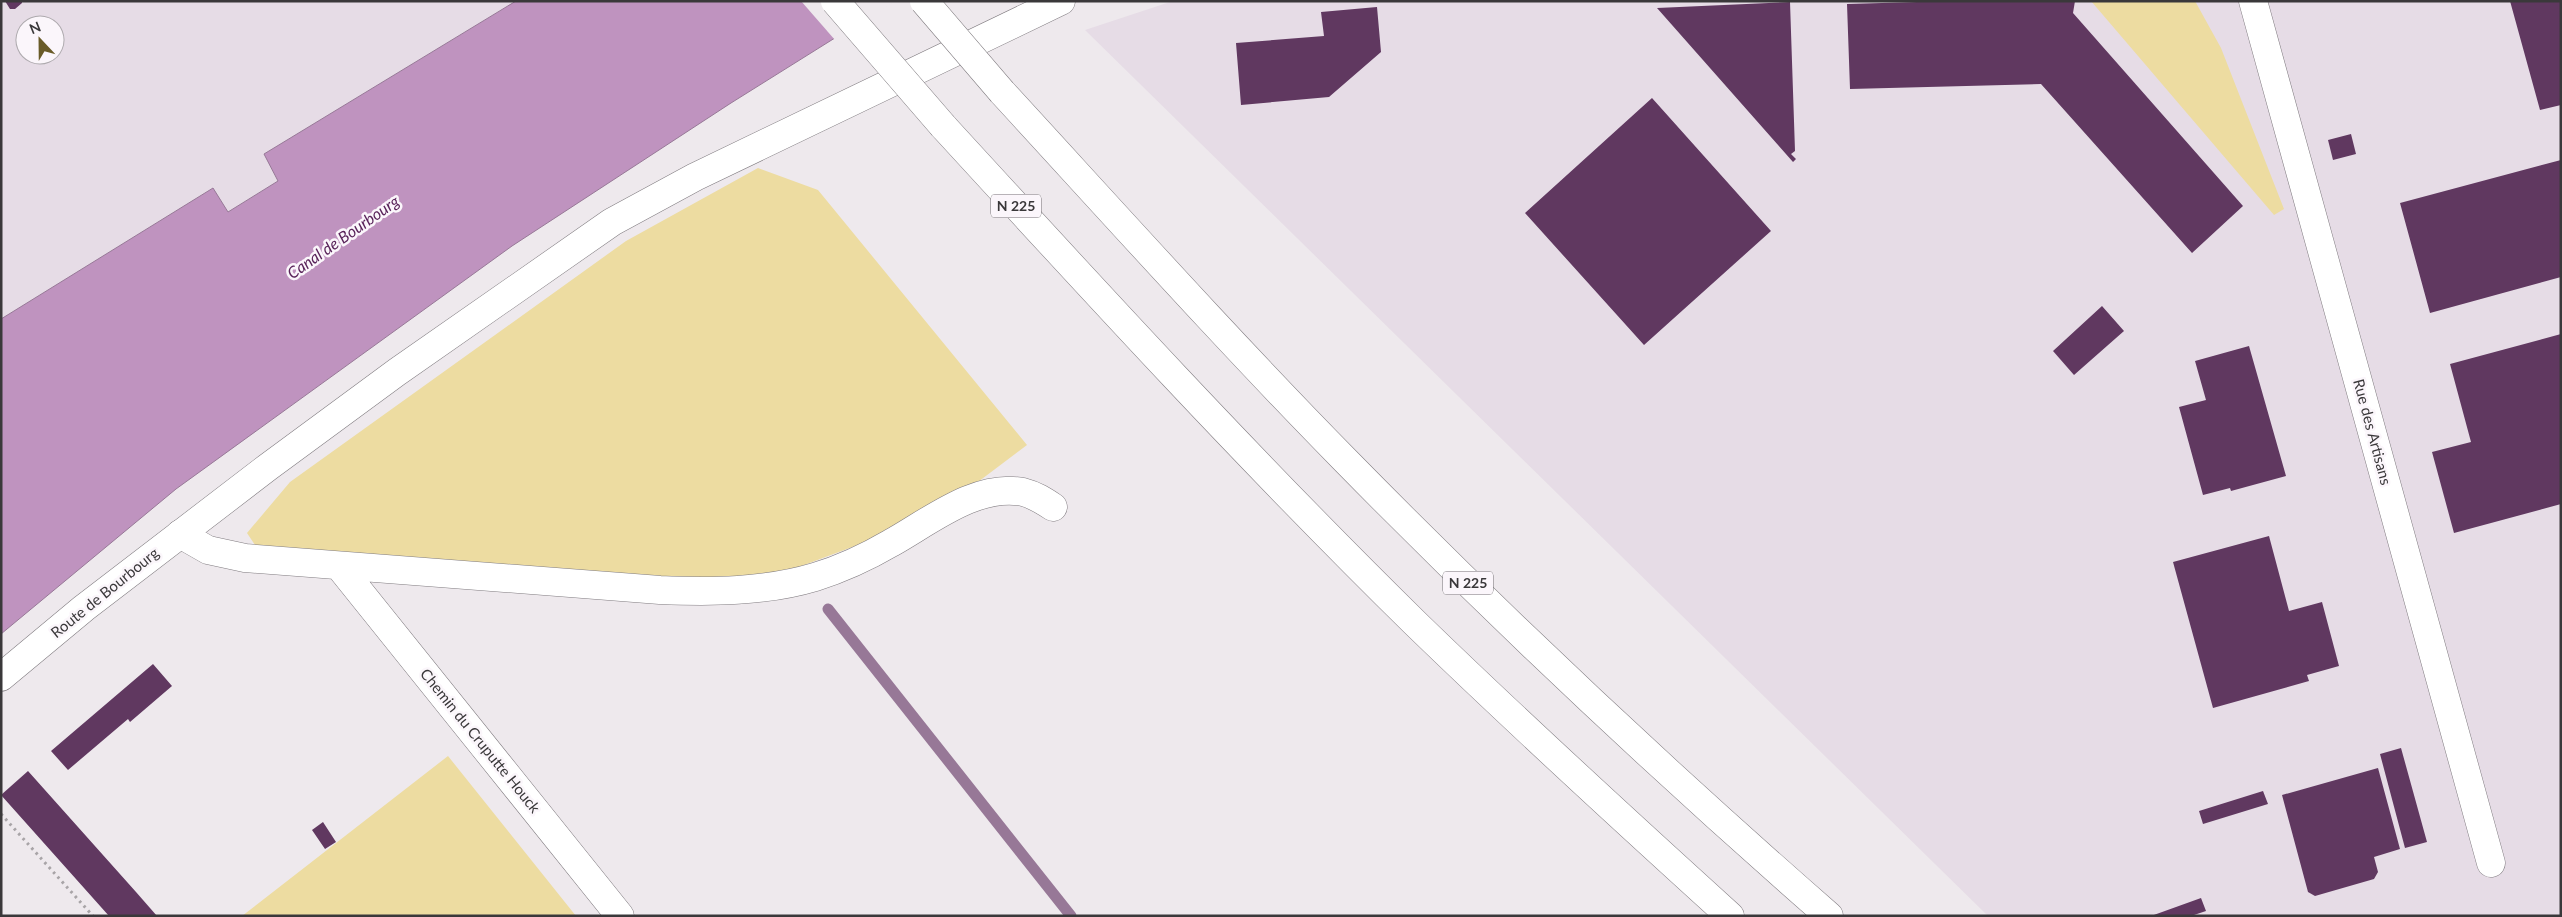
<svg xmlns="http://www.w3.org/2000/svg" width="2562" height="917" font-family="Lato,sans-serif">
<rect width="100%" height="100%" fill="#eee9ed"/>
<path fill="#e6dce6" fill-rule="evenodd" d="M1,1H516L264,154L278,181L228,212L212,188L1,319ZM25,25H55V55H25Z
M1173,1H2561V916H1988L1085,30Z"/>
<path fill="#eddca1" d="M2091,1H2195L2221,48L2284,209L2274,215Z
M758,168L818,190L1027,445L962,494L887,534L756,583L259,551L247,533L290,482L626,241Z
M448,756L576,916H242Z"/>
<path fill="#bf93bf" stroke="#977897" d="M516,1H894L731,103L512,246L176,489L1,634V319L213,188L228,212L278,181L264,154Z"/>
<path fill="#eee9ed" d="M801,1H896L835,40Z"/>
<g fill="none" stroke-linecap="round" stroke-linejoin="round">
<path stroke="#977897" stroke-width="11" d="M828,609L1071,916"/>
</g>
<path fill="#603860" d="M5,1H22V3L15,9H10Z
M1952,1H2075L2073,13L2243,206L2192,253L2041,84L1850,89L1847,4Z
M2510,1H2561V105L2540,110Z
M1790,2L1795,151L1791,154L1796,159L1793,162L1657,8Z
M1377,7L1381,52L1329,97L1241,105L1236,43L1324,36L1321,12Z
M1652,98L1771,231L1644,345L1525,213Z
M2351,134L2356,154L2333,160L2328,140Z
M2561,160V277L2430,313L2400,203Z
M2102,306L2124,331L2074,375L2053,351Z
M2561,334V504L2454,533L2432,452L2471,442L2450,364Z
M2249,346L2286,476L2231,491L2230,488L2203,495L2179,407L2206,400L2195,361Z
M2269,536L2289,611L2322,602L2339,666L2307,675L2309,681L2213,708L2173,562Z
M153,664L172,686L130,722L128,719L68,770L51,751Z
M2401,748L2427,842L2405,848L2380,754Z
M2378,768L2400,849L2374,857L2378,872L2374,879L2315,896L2308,892L2282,795Z
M28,771L136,892L157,916H109L1,795Z
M2263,791L2268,804L2203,824L2199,811Z
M323,822L336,842L325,849L312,830Z
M2201,898L2206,911L2191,916H2151Z"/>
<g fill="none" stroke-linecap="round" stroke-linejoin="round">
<defs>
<path id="minor" d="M2253,1L2491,863
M180,534L208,550L245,558L660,590C711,592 765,592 815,577C841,569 867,557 891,543C929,522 976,483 1023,492C1035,495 1044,501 1053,507
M339,566L620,916"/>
<path id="secondary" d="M1,677L84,608L268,467L397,372L612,222L695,177L1061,1"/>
<path id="trunk" d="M1002,92C1116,216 1228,341 1346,461C1501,619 1662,770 1829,916
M943,126C1097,294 1251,462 1414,622C1517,722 1623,819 1730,916"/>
</defs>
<use href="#minor" stroke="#807c80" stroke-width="29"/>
<use href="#secondary" stroke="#807c80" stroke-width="29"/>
<use href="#trunk" stroke="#807c80" stroke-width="29"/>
<path stroke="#a8a4a7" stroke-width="3" stroke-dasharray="2.5 4" stroke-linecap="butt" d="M1,814L93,916"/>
<use href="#minor" stroke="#fff" stroke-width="28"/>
<use href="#secondary" stroke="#fff" stroke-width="28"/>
<use href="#trunk" stroke="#fff" stroke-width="28"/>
<defs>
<path id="trunk-bridge" d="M835,1L943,126
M924,1L1002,92"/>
</defs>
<use href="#trunk-bridge" stroke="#807c80" stroke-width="29" stroke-linecap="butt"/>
<use href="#trunk-bridge" stroke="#fff" stroke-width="28"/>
</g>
<g text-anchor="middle" stroke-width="5" stroke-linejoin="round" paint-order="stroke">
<g fill="#fbf6fb" stroke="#747174" stroke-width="1">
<rect x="991" y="194.5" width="50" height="23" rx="4"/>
<rect x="1443" y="571.5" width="50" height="23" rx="4"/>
</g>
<g font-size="14" font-weight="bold" fill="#3a383a">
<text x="1016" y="211">N 225</text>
<text x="1468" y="588">N 225</text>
</g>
<g font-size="15" fill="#3a383a" stroke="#fbf6fb">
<text transform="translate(2372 432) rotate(75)" y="5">Rue des Artisans</text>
<text transform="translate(105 593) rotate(-39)" y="5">Route de Bourbourg</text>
<text transform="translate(480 741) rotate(51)" y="5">Chemin du Cruputte Houck</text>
</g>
<g font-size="16" font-style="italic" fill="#59235a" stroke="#fbf6fb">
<text transform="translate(343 237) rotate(-35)" y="6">Canal de Bourbourg</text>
</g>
</g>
<rect width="2562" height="917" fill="none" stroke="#3a383a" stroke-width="5"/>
<g transform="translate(40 40) rotate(338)"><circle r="24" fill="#fbf6fb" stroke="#aeaaae"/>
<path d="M0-4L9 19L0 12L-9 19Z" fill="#695b28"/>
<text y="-8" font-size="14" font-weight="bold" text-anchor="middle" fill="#3a383a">N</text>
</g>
</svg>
